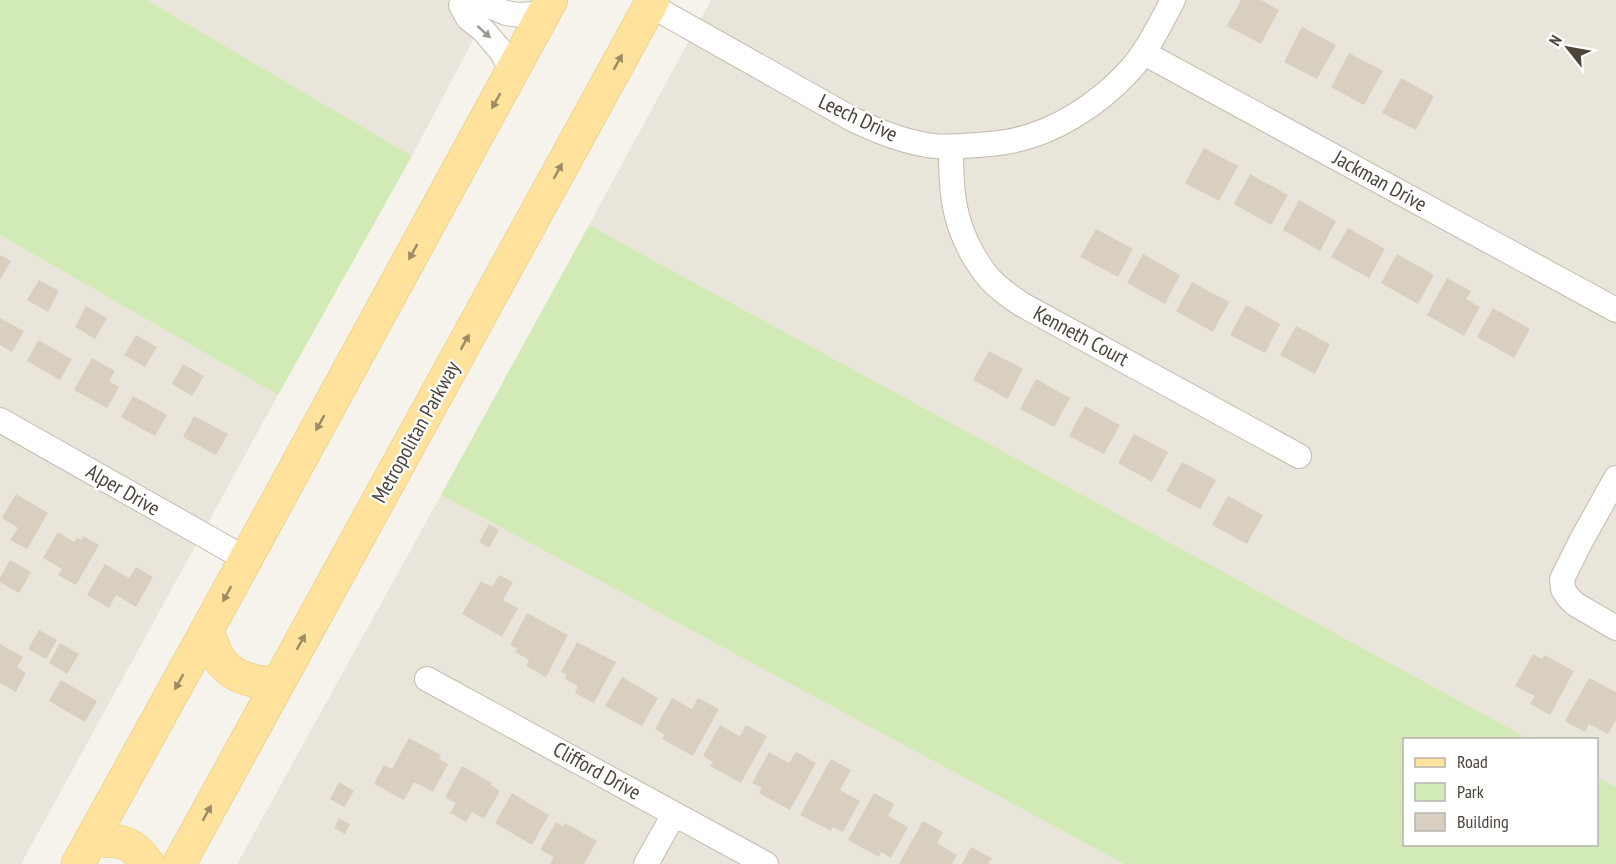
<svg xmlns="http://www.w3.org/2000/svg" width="1616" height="864" font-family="'PT Sans Narrow',sans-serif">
<rect width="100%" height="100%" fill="#f6f3ec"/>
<path fill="#eae5da" d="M147,0H494L412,156Z
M711,0H1616V787L1597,777L1596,740L1529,739L589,225Z
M0,235L278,395L21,864H0Z
M441,495L1124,864H237Z"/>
<path fill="#d2eab5" d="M0,0H147L412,156L278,395L0,235Z
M589,225L1529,739L1404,740V844H1596L1597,777L1616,787V864H1124L441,495Z"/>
<path fill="#d8cfc1" d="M1241,0H1261L1279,10L1261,44L1227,26Z
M1302,27L1336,45L1317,79L1284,62Z
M1349,53L1383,71L1364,105L1331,87Z
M1401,78L1434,96L1416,130L1382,113Z
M1204,148L1238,166L1219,201L1185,183Z
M1250,174L1288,195L1271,225L1234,204Z
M1299,200L1336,221L1320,251L1283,230Z
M1348,228L1385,249L1369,278L1331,257Z
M1096,229L1133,249L1118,277L1080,257Z
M1143,254L1180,275L1165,304L1127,283Z
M1397,254L1434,275L1418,304L1381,283Z
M0,255L11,261L0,280Z
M1447,278L1471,291L1466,299L1480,307L1464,336L1427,315Z
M39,280L59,291L48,312L27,300Z
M1192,282L1229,302L1213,332L1176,311Z
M1246,305L1280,324L1265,353L1230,335Z
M86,306L107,318L95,339L75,327Z
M1493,308L1530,329L1514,358L1477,337Z
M0,318L24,331L12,352L0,345Z
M1296,326L1330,344L1315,374L1280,355Z
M136,335L157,347L145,367L124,355Z
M38,340L72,359L60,380L27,361Z
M989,351L1023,369L1008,399L973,380Z
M92,358L115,371L109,381L119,387L107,408L74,390Z
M183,364L204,376L192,396L172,384Z
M1036,379L1070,398L1054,427L1020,409Z
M133,396L167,415L155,436L121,417Z
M1085,406L1120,425L1104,454L1069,436Z
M194,416L228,434L216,455L183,437Z
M1134,434L1168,452L1152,482L1118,463Z
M1182,462L1216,480L1200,509L1166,491Z
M16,494L48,513L27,549L10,540L18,528L2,518Z
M1228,496L1263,515L1247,544L1212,525Z
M489,524L499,530L489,548L479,542Z
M58,532L74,542L77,538L81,540L83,536L99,545L76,585L58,575L62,569L43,558Z
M10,560L31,572L19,593L0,582V578Z
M105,564L129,578L136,567L153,577L136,607L116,595L109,608L87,595Z
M499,575L513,582L503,600L518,608L502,637L462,614L481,581L492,587Z
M527,613L568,635L546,677L526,666L529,660L515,652L518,649L510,645Z
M39,630L57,640L46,659L28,649Z
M577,642L616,662L594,703L575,693L578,686L565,679L567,675L561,672Z
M60,643L79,654L67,674L49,663Z
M0,644L23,657L17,667L26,673L16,692L0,683Z
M1533,654L1542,659L1544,655L1574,671L1550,715L1530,704L1535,696L1515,686Z
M622,677L658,698L642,726L605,706Z
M1589,678L1616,692V720L1608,734L1589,724L1585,732L1565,721Z
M61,680L97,701L85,722L49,701Z
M672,698L692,709L698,698L719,709L693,756L662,739L665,735L655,729Z
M720,725L740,736L746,725L767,736L741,783L710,766L713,762L703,756Z
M409,738L441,755L439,759L448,764L433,792L414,782L404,800L374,784L384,765L392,769Z
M769,752L789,763L796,752L816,763L790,810L759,793L762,788L752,783Z
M831,759L851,770L840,790L860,801L843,832L833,827L831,831L800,815Z
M462,766L492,783L491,785L500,791L484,819L472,812L466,822L450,813L456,803L445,797Z
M339,782L354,791L344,807L330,799Z
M512,793L549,815L532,845L495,823Z
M874,793L894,804L888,816L908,827L891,858L881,852L879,857L848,840Z
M339,818L350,824L345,834L334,828Z
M923,821L943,832L937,843L957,855L952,864H899Z
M556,822L563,826L565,823L597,841L584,864H550L554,857L540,850Z
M971,847L992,858L988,864H962Z"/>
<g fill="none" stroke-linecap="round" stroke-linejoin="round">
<defs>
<path id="minor" d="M650,5L854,120C877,131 902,141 927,145C944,148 961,146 977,145C986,144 996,144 1005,142C1052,135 1098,105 1130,70C1148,50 1160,24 1173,0
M1144,53L1616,310
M512,71L501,51L483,30L468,18L461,5L477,1L506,13L520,15L544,13
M951,147C951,188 952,218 973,255C979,264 984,274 992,281C1000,290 1011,297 1021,304L1299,456
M0,420L246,559
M1616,478L1581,541L1562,579L1563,589L1568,597L1575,604L1616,628
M427,679L766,864
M646,864L674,814"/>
<path id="primary" d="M207,630C210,638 212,646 216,653C228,678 253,683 278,683
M91,840C118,840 132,840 148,864
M78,864L207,630L551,0
M179,864L653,0"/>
</defs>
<use href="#minor" stroke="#c2bbae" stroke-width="26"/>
<use href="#primary" stroke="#e6c16a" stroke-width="34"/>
<use href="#minor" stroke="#fff" stroke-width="24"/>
<use href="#primary" stroke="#ffe39c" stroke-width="33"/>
</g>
<defs><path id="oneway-solid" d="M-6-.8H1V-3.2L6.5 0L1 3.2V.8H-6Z" transform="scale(1.5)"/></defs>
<use fill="#9c9892" href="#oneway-solid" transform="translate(484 32) rotate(42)"/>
<g fill="#9c8c66">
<use href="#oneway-solid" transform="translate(618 62) rotate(-61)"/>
<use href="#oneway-solid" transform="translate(496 101) rotate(119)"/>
<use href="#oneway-solid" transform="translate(558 171) rotate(-61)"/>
<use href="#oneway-solid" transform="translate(413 252) rotate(119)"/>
<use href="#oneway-solid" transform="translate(465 342) rotate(-61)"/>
<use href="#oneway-solid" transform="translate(320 423) rotate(119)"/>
<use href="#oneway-solid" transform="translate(227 594) rotate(118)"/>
<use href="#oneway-solid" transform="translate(301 642) rotate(-61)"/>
<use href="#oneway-solid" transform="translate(179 682) rotate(119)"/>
<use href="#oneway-solid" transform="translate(207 813) rotate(-61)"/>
</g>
<g text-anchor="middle" stroke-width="4.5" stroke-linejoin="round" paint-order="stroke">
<g font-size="21" fill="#4b4439" stroke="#fff">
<text transform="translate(858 118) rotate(25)" y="7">Leech Drive</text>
<text transform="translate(1380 181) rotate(29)" y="7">Jackman Drive</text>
<text transform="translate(1081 336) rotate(28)" y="7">Kenneth Court</text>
<text transform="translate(416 432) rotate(-61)" y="7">Metropolitan Parkway</text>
<text transform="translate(123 490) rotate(30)" y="7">Alper Drive</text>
<text transform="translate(597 771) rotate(29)" y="7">Clifford Drive</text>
</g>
</g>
<rect x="1403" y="738" width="195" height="108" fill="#ffffff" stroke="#b7b4b0" stroke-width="1.5"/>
<rect x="1415" y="758" width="30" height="9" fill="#ffe39c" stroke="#b7b4b0" stroke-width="1.5"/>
<text x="1457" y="768" font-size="18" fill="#4b4439">Road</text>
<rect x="1415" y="783" width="30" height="18" fill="#d2eab5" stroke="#b7b4b0" stroke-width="1.5"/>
<text x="1457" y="798" font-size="18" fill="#4b4439">Park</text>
<rect x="1415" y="813" width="30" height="18" fill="#d8cfc1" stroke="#b7b4b0" stroke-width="1.5"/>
<text x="1457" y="828" font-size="18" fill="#4b4439">Building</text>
<g transform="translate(1568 48) rotate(301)" stroke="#ffffff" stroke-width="4.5" paint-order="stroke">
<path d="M0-4.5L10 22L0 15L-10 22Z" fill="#4b4439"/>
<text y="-9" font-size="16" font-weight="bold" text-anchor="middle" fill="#4b4439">N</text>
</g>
</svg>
